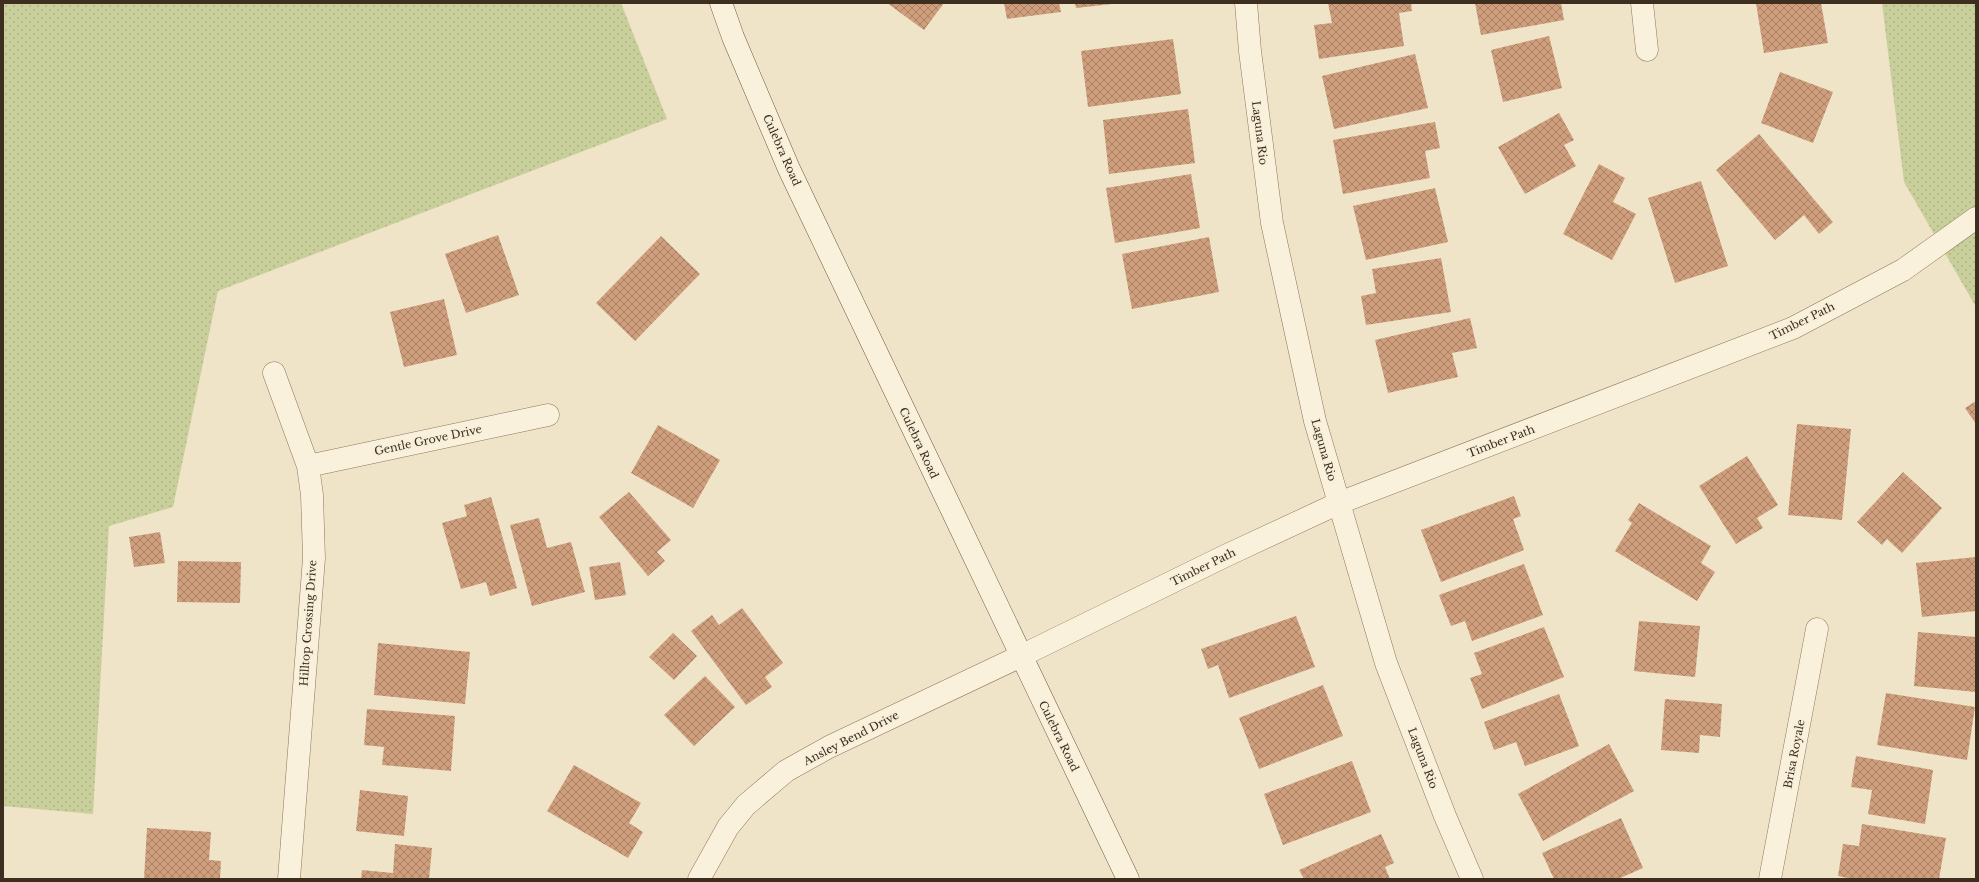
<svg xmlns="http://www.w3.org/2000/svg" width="1979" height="882" font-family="'Libre Baskerville',serif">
<defs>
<pattern id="grass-dots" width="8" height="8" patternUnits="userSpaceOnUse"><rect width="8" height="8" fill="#c9cf9b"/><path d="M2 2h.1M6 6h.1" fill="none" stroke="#aeb285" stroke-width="1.8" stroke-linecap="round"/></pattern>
<pattern id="building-cross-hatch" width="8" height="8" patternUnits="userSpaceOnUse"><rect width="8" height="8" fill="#cf9f7d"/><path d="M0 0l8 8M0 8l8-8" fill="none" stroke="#a98266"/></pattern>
</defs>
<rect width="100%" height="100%" fill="#f0e4c8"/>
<path fill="url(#grass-dots)" d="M3,3H621L667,119L218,291L173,507L109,526L93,814L3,806Z
M1882,3H1976V307L1904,182Z"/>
<path fill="url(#building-cross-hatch)" d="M887,3H944L924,30Z
M1004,3H1059L1061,12L1007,19Z
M1075,3H1111L1112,4L1076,8Z
M1328,3H1411L1412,11L1399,13L1404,46L1319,59L1314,25L1332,23Z
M1475,3H1561L1564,20L1481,35Z
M1756,3H1821L1828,43L1764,53Z
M1549,36L1562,88L1503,102L1491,50Z
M1173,39L1181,94L1088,107L1081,51Z
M1415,54L1428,108L1334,129L1322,76Z
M1780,72L1833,92L1813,143L1761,123Z
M1188,109L1195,163L1109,174L1103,120Z
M1559,113L1574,140L1564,145L1576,166L1525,194L1498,147Z
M1435,122L1440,148L1425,151L1430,178L1343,194L1333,140Z
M1759,134L1833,222L1819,234L1804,215L1775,240L1716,170Z
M1599,164L1625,178L1613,202L1636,214L1612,260L1563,234Z
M1191,174L1200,228L1115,243L1106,188Z
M1701,181L1728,266L1675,283L1648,198Z
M1435,188L1448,242L1366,260L1353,206Z
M498,235L519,295L466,313L445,254Z
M661,236L700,274L635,341L596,303Z
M1209,237L1219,292L1132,309L1122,254Z
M1441,258L1451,312L1366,325L1361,296L1376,293L1372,269Z
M444,299L457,355L404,367L390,312Z
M1470,318L1477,348L1452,353L1458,377L1388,393L1375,340Z
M1976,401V424L1965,408Z
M1797,424L1851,429L1842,520L1788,515Z
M658,425L720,460L693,508L631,473Z
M1747,456L1778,505L1757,518L1763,528L1736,544L1699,486Z
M1903,472L1942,508L1902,553L1887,539L1882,545L1857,522Z
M629,492L671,540L657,552L665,561L648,576L599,517Z
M1514,496L1521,516L1513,519L1524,550L1441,582L1421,530Z
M491,497L517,588L490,596L486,582L461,589L442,523L467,516L464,505Z
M1639,503L1711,546L1701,563L1715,572L1697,601L1615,551L1632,523L1628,520Z
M539,518L547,548L571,542L585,592L532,606L510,525Z
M160,532L165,563L134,567L129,537Z
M1976,557V611L1922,617L1916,563Z
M178,561L241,562L240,603L177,602Z
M620,562L626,595L595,600L589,567Z
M1524,564L1543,615L1472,641L1465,621L1451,626L1439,595Z
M742,608L783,663L765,677L772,687L746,705L691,631L712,615L719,625Z
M1296,616L1315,667L1229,698L1218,665L1208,669L1201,649Z
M1639,621L1700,626L1695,677L1634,671Z
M1544,627L1564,677L1482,709L1470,678L1482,674L1474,653Z
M1918,632L1976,637V692L1914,686Z
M673,633L697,656L674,680L649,657Z
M378,643L470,652L465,704L374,695Z
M705,676L735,707L694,746L664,715Z
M1323,685L1343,736L1259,769L1239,718Z
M1886,693L1975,707L1967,760L1877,745Z
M1559,694L1579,746L1525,766L1516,742L1494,750L1484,722Z
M1665,699L1722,704L1720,737L1700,735L1699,753L1661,750Z
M367,709L455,716L451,771L382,765L384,747L364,745Z
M1609,744L1634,791L1543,841L1518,794Z
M1856,756L1933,770L1925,824L1868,814L1872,790L1851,787Z
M1352,761L1371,812L1283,845L1264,794Z
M574,765L641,803L629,823L643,832L628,858L547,811Z
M360,790L408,796L404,836L356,831Z
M1621,818L1643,868L1618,879H1554L1542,853Z
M1862,824L1946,838L1939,879H1853L1838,876L1843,844L1859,846Z
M147,828L211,832L209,860L221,861L220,879H144Z
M1381,834L1394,863L1385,867L1390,879H1304L1299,870Z
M395,844L432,848L429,879H361L362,870L393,873Z"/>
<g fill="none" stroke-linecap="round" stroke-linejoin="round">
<defs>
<path id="minor" d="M1246,3L1250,51L1272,223L1315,421L1386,663L1445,816L1472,879
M1642,3L1647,50
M274,373L308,466L312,495L314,558L289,879
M308,466L548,415
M699,879L728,827L746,805L786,771L829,747L1021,656
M1770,879L1817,629"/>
<path id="tertiary" d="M1021,656L1223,557L1339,503L1793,328L1903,270L1976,218"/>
<path id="secondary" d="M721,3L733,37L789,169L1128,879"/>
</defs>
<use href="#minor" stroke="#8d765c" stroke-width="23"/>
<use href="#tertiary" stroke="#8d765c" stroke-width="23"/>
<use href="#secondary" stroke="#6f573f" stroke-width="23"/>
<use href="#minor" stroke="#faf1dc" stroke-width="22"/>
<use href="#tertiary" stroke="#faf1dc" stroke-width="22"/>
<use href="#secondary" stroke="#faf1dc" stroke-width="22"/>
</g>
<g text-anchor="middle" stroke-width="3" stroke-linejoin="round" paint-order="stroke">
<g font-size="11" fill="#3d2e20" stroke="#f7eed8">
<text transform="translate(1260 133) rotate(83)" y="4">Laguna Rio</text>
<text transform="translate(782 150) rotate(66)" y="4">Culebra Road</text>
<text transform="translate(1802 321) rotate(-26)" y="4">Timber Path</text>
<text transform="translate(428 440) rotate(-12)" y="4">Gentle Grove Drive</text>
<text transform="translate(1501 441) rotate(-21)" y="4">Timber Path</text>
<text transform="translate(919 443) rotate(65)" y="4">Culebra Road</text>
<text transform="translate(1324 450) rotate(74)" y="4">Laguna Rio</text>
<text transform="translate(1203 567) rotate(-26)" y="4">Timber Path</text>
<text transform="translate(308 623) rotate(-86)" y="4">Hilltop Crossing Drive</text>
<text transform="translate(1059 736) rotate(64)" y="4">Culebra Road</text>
<text transform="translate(851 738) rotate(-27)" y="4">Ansley Bend Drive</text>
<text transform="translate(1794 754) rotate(-79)" y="4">Brisa Royale</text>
<text transform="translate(1423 758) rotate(69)" y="4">Laguna Rio</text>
</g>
</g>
<rect width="1979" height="882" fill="none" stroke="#3d2e20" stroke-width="8"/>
</svg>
